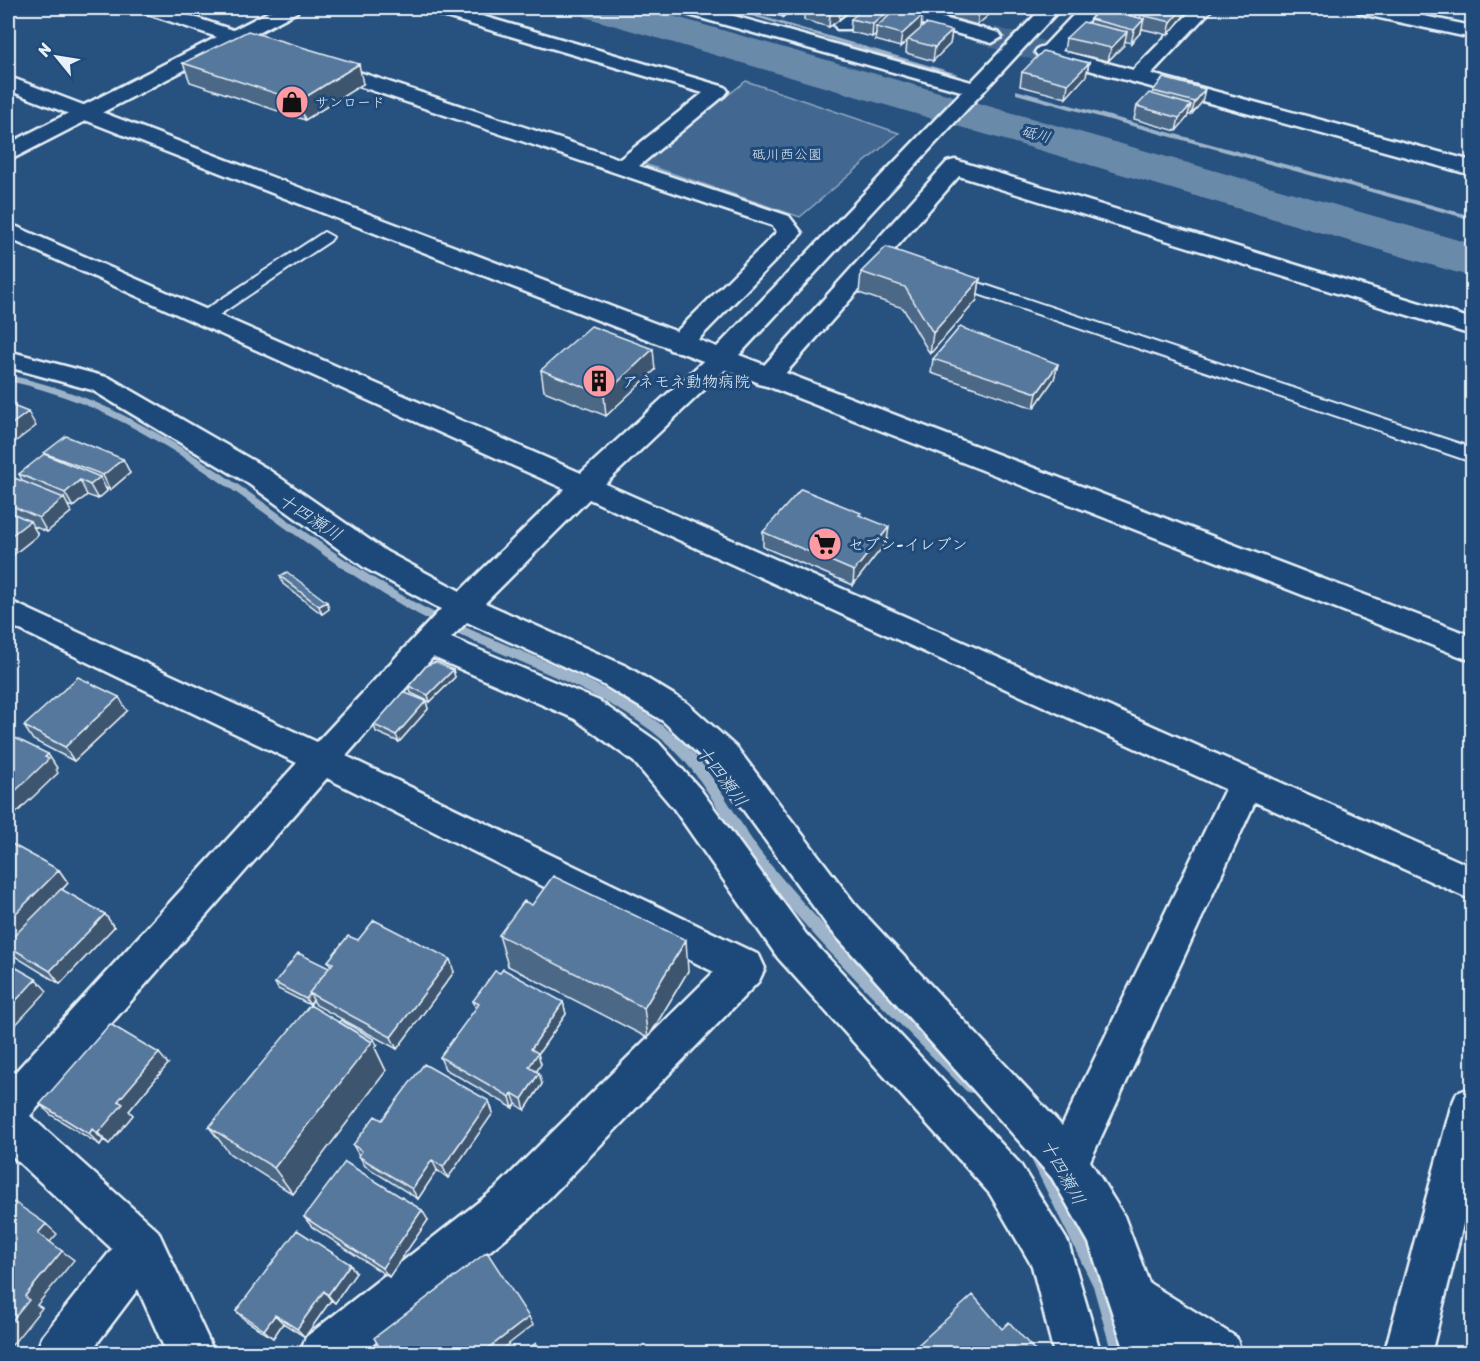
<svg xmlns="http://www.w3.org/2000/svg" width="1480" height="1361" font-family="Sriracha,'Klee One',sans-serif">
<rect width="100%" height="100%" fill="#27517f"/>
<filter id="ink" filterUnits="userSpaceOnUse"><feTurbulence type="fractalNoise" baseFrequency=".0167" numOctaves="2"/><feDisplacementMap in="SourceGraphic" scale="12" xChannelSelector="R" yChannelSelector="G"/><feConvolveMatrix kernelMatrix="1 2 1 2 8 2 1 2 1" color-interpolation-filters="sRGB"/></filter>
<g filter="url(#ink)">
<path fill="#436891" stroke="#96acc4" stroke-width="1.5" d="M746,81L899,133L800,217L641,163Z"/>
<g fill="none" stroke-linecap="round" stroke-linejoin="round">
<path fill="#9db3c9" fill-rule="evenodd" d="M725,8H734L958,74L951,76Z
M1016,90L1472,216V220L1016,94Z
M8,375C165,406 277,525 412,601C499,649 603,672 679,739C717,773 737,824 769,863C833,940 906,1010 976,1081L979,1086L976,1091L971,1093L966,1091C895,1018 820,948 757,868C727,830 708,782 672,748C655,732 634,718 613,706C545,667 470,645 403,606C272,531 160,412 8,381Z
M1037,1147L1043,1149L1107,1278L1129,1354H1112L1093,1286L1029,1155L1031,1149Z"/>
<path fill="#6b8aaa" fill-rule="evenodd" d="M579,8H645L1472,244V277L585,17Z"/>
<path stroke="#446991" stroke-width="21" stroke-dasharray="21 10" stroke-linecap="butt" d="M992,37L1044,52"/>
<defs>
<path id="lane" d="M324,232L333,237L330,241L210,321H196L194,317Z
M949,273L1472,448V462L943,282L940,278L943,274Z"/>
<path id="street" d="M140,8H166L233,30L276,8H299L297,12L251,36L620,159L703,93L429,12L427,8H455L725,87L728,91L725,95L639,166L789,216L802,233L688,350L679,352L670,350L666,344L670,338L777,232L773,226L235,44L16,157L8,158V144L217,37L142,12Z
M677,8H705L982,85L985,89L982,93H968L679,12Z
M856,8H876L851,29H837L834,25Z
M877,8H906L999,33L1002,37L992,43L879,12Z
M1080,8H1099L1062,51L1133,70L1194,8H1213L1151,74L1472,161V175L1038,56L1035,52L1038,48L1044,46Z
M1352,8H1385L1472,26V38L1361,14Z
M955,160L1472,319V335L959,176L776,384L767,386L758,384L754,378L758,372L947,162Z
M8,223L581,473L711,354L720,352L729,354L733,360L729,366L605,484L1472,867V900L1255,802L1090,1161L1124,1216L1149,1283L1236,1337L1242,1354H1126L1089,1243L1052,1178L829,928L713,768L663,721L602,684L467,622L451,638L599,701L658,742L700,789L806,934L1020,1164L1068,1242L1101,1354H1054L1032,1266L990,1194L778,958L674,809L634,762L575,719L433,657L346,756L759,955L765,968L759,981L527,1221L361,1354H300L306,1337L495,1189L714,972L327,778L30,1116L158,1231L215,1354H167L138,1289L89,1354H36L42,1337L112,1249L8,1152V1080L297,763L8,624V600L317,742L441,609L365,568L246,482L92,390L8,367V351L110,378L266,468L387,552L460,591L565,489L8,238ZM589,499L1225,789L1062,1126L855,904L737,748L687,703L626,666L485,603Z
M1472,1087V1188L1431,1354H1384L1451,1107L1457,1093Z"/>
<path id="secondary" d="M1042,8H1061L739,355L1472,636V661L8,90V77L15,79L717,347Z"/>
</defs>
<use href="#lane" stroke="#e8f1f8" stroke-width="4"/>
<use href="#street" stroke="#e8f1f8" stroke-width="5"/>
<use href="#secondary" stroke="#e8f1f8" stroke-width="5"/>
<use href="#lane" fill="#1f4a7a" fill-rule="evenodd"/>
<use href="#street" fill="#1f4a7a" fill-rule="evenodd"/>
<use href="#secondary" fill="#1f4a7a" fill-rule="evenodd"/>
</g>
<path fill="#4b6787" stroke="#e8f1f8" stroke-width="1.5" d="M767,8H840L839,20L829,27L804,20V12L800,14L790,11L783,17L767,13Z
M923,8H997L977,25L923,10Z
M1093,8H1143L1135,17L1140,18L1141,15L1148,8H1190L1185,13L1184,12L1183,17L1168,35L1142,29L1141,32L1131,43L1124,41V45L1108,61L1064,51L1066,38L1089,23L1090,19L1092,17Z
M888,11L887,18L921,28L952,31L950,44L933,61L906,53L907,41L900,47L875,40L876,34L872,37L850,32L851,19Z
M183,63L363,84L305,120L190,82Z
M1089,63L1086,76L1066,98L1020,86L1022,72Z
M1153,91L1202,102L1191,115H1188L1187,118L1176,131L1134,119L1137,106L1152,94Z
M861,272L980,279L977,300L930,354L903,308L859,293Z
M933,359L1058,364L1054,379L1034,408L931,373Z
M541,370H655L606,416L544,391Z
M44,453L123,459L130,473L110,490L106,488L107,491L98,499L87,495L73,507L67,505L71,512L47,532L33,526L38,535L8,559V481L23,482L19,474L46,455Z
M861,516L887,541L853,585L763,547V532Z
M280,576L327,602L329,609L322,614L283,584Z
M453,670L455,677L430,702L411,693L409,686Z
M426,701L428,709L399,742L376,732L374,725Z
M127,711L74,761L33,740L24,726Z
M59,870L68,883L62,890L114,927L60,984L16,957L8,948Z
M532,905L688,971L648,1038L508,966L499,935Z
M358,940L454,972L397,1049L316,1005L313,1000L310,1005L278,989L275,983L329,968L331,966L328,961Z
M473,1001L563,1002L566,1014L538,1054L541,1064L536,1072L539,1073L542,1084L525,1110L516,1104L513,1108L445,1069L440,1057L476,1009Z
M377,1045L375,1048L386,1071L293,1194L230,1154L209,1127Z
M168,1064L129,1111L133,1115L109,1144L103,1140L100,1145L51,1115L40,1104Z
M489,1101L493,1113L448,1178L437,1170L418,1199L365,1166L353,1145L382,1120Z
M304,1217L428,1220L389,1277L312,1227Z
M356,1273L335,1303L331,1300L305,1337L283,1323L273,1338L245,1320L236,1311Z"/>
<path fill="#3d546e" stroke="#e8f1f8" stroke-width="1.5" d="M783,8H790V11L783,17Z
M801,8H804V12L800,14Z
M840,8L839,20L829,27L830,14Z
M984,8H997L977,25L979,12Z
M1135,8H1143L1128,25L1131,12Z
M1183,8H1185L1183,17L1168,35L1171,22Z
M888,11L887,24L876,27V34L872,37L873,24Z
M922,16L921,29L900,47L902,34Z
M1144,19L1141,32L1131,43L1134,30Z
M952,31L950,44L933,61L935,47Z
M1127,32L1124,45L1108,61L1111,48Z
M1089,63L1086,76L1066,98L1068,84Z
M359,64L363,84L305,120L299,101Z
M1205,89L1202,102L1191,115L1195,102Z
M1191,105L1187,118L1176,131L1179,118Z
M980,279L977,300L930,354L933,333Z
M653,349L655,370L606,416L604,395Z
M1058,364L1054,379L1034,408L1037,393Z
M28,412L36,426L8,447V427Z
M123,459L130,473L110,490L103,475Z
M100,477L107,491L98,499L90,485Z
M80,480L87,495L73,507L65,493Z
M64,498L71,512L47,532L39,518Z
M30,521L38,535L8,559V538Z
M889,527L887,541L853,585L854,571Z
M327,602L329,609L322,614L319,606Z
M453,670L455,677L430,702L428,695Z
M119,697L127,711L74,761L65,747Z
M426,701L428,709L399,742L396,735Z
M48,754L57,768L56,769L58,773L8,821V798Z
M59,870L68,883L8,945V921Z
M105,914L114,927L60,984L50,971Z
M686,940L688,971L648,1038L644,1008Z
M450,959L454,972L397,1049L391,1037Z
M36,979L47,991L8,1033V1009Z
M310,994L313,1000L310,1005L306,999Z
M563,1002L566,1014L538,1054L541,1064L532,1079L529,1067L531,1049Z
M374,1039L377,1045L375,1048L386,1071L293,1194L274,1168Z
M159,1053L168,1064L129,1111L133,1115L109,1144L98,1133L118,1101Z
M539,1073L542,1084L525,1110L522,1099Z
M512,1093L516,1104L513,1108L510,1097Z
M489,1101L493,1113L448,1178L443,1167Z
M92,1129L103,1140L100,1145L89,1134Z
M432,1160L437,1170L418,1199L412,1189Z
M422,1210L428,1220L389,1277L382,1268Z
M46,1224L57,1234L50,1242L38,1233Z
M62,1251L74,1260L37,1305L42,1308L8,1350V1326L25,1296Z
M350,1264L356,1273L335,1303L328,1295Z
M324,1291L331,1300L305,1337L297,1329Z
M275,1315L283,1323L273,1338L264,1330Z
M529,1317L533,1325L497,1353H482Z"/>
<path fill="#57789d" stroke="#e8f1f8" stroke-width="1.5" d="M805,8H840L830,14Z
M864,8H875L888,11L873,24L851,19Z
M961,8H984L979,12Z
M1111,8H1135L1131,12Z
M1148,8H1183L1171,22L1141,15Z
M1101,9L1144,19L1134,30L1090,19Z
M896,10L922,16L902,34L876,27Z
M1083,22L1127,32L1111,48L1066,38Z
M926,24L952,31L935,47L908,40Z
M248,31L359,64L299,101L183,63Z
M1043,51L1089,63L1068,84L1022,72Z
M1163,78L1205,89L1195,102L1153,91Z
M1149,93L1191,105L1179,118L1137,106Z
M886,247L980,279L933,333L905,287L861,272Z
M591,326L653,349L604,395L541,370Z
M960,327L1058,364L1037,393L933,359Z
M8,404L28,412L8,427Z
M66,436L123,459L103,475L44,453Z
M44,454L100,477L90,485L80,480L65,493L19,474Z
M12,477L64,498L39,518L8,504V481Z
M801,489L861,513L859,515L889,527L854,571L763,532Z
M8,511L30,521L8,538Z
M287,572L327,602L319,606L280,576Z
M436,662L453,670L428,695L409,686L427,665Z
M78,677L119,697L65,747L24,726Z
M403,692L426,701L396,735L374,725Z
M13,737L48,754L45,757L49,759L8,798V742Z
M8,842L59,870L8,921Z
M553,876L686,940L644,1008L499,935L524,901L532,905Z
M61,889L105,914L50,971L8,946V942Z
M374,920L450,959L391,1037L309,993L333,963L328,961L348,936L358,940Z
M298,953L329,968L309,993L310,994L306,999L275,983Z
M8,963L36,979L8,1009Z
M503,969L563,1002L531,1049L538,1053L529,1067L539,1073L522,1099L512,1093L510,1097L440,1057L479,1004L473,1001L495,971L500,973Z
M310,1005L372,1042L274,1168L209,1127Z
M341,1020L374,1039L372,1042L339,1022Z
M110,1024L159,1053L118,1101L123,1104L98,1133L92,1129L89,1134L40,1104Z
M424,1064L489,1101L443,1167L432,1160L412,1189L358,1156L362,1151L353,1145L375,1116L382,1120Z
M345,1162L422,1210L382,1268L304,1217Z
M14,1202L46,1224L38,1233L62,1251L25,1296L29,1300L8,1326V1209Z
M297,1230L350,1264L328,1295L324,1291L297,1329L275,1315L264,1330L236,1311Z
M487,1252L529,1317L482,1353H383L374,1338Z
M973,1295L1002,1329L1009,1322L1037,1353H909Z
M536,1343L542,1353H521Z
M76,1347L85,1353H71Z"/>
</g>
<defs>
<symbol id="shop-disc" viewBox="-11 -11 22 22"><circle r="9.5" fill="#ff9aa2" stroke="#1f4a7a"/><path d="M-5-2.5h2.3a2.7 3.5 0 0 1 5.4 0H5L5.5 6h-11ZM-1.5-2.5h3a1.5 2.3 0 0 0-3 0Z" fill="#111"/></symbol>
<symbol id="building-disc" viewBox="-11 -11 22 22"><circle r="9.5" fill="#ff9aa2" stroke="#1f4a7a"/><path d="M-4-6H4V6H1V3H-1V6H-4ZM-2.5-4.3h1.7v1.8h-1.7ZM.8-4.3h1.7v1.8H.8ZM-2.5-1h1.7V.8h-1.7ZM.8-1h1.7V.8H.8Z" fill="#111"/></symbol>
<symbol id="supermarket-disc" viewBox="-11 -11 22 22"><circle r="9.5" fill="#ff9aa2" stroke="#1f4a7a"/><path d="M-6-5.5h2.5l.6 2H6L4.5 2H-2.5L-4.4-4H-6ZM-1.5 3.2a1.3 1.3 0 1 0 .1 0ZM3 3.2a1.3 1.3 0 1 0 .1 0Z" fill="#111"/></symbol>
</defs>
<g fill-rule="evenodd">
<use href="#shop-disc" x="273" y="83" width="38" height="38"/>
<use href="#building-disc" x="580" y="362" width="38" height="38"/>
<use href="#supermarket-disc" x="806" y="525" width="38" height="38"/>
</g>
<g text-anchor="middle" stroke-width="6" stroke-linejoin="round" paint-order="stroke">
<g font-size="14" fill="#e8f1f8" stroke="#1f4a7a" text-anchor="start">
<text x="315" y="107">サンロード</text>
</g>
<g font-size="14" fill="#d8e3ee" stroke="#1f4a7a">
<text x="787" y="159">砥川西公園</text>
</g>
<g font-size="15" font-style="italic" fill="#d5e2ec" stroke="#1f4a7a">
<text transform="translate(1036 134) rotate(16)" y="5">砥川</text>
</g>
<g font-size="16" fill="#e8f1f8" stroke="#1f4a7a" text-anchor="start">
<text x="622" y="387">アネモネ動物病院</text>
<text x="848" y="550">セブン-イレブン</text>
</g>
<g font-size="18" font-style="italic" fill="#d5e2ec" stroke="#1f4a7a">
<text transform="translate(310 517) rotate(33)" y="6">十四瀬川</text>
<text transform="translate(722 776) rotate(53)" y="6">十四瀬川</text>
<text transform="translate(1063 1172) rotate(61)" y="6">十四瀬川</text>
</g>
</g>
<rect width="1480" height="1361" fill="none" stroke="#1f4a7a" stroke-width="30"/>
<rect x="15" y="15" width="1450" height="1331" fill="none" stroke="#e8f1f8" stroke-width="2" filter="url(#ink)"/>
<g transform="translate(57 57) rotate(300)" stroke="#1f4a7a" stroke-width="4.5" paint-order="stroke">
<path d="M0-4.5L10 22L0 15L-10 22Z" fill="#e8f1f8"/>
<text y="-9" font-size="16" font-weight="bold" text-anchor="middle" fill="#e8f1f8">N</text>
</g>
</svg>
